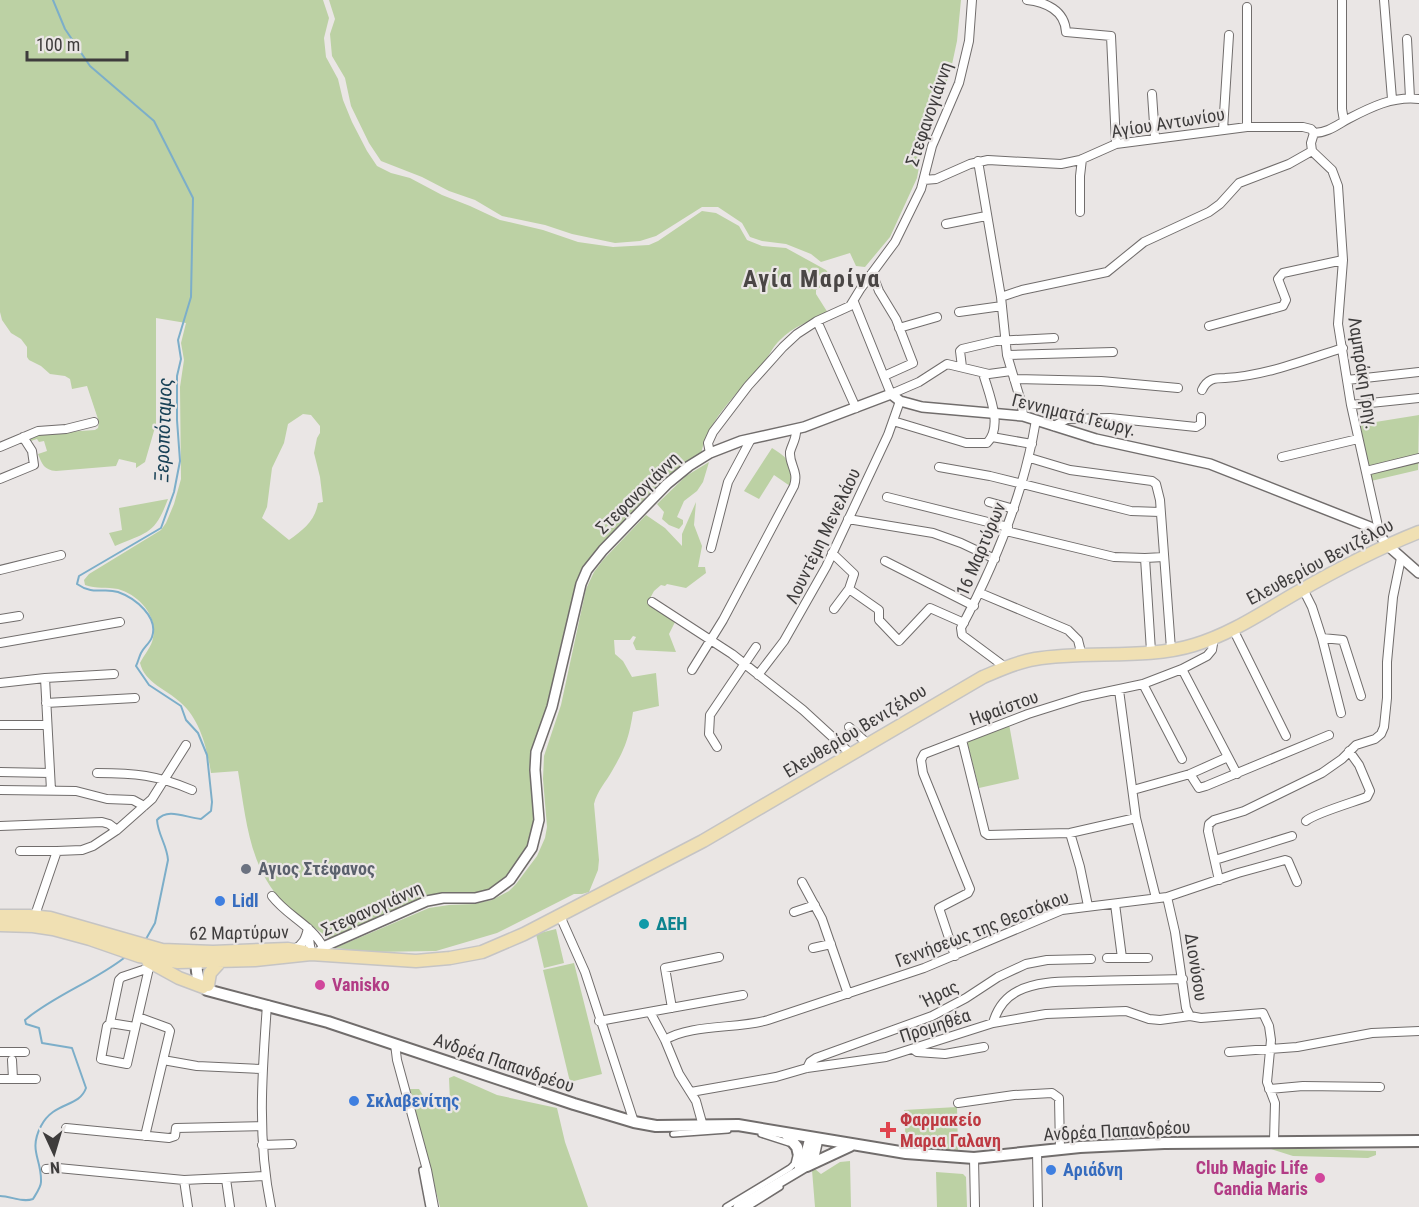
<svg xmlns="http://www.w3.org/2000/svg" width="1419" height="1207" font-family="'Roboto Condensed',sans-serif">
<rect width="100%" height="100%" fill="#eae6e5"/>
<path fill="#bcd1a4" fill-rule="evenodd" d="M0,0H323L329,18L324,38L326,57L338,79L343,100L352,122L367,151L377,166L391,173L410,178L442,195L470,206L500,220L543,230L578,242L613,247L649,245L658,241L702,211L716,213L739,226L747,240L762,246L786,248L826,270L833,279L816,290V294L828,313C812,320 792,327 780,340C773,346 769,356 764,363C740,391 709,417 701,454C653,480 619,529 583,568L577,581L556,664L551,698L541,733L536,819L531,841L505,881L496,888L473,894L432,895L333,938H329C314,927 298,917 285,904C249,869 246,818 238,771L211,773C207,748 200,719 180,702C166,689 145,683 140,663C144,655 152,646 153,638C158,616 139,595 118,589C107,587 96,589 85,585L84,580L89,574L161,530L166,523L174,504L181,479L180,387L184,360L181,343L186,323L156,318V424L145,462L136,468V463L119,459L116,466L56,471C44,470 42,464 38,454L47,451L44,441L39,442L37,439L31,441L29,437L36,434L95,430L98,428L99,422L87,386L72,389L70,379L65,376L50,374L41,366L29,360L27,357V347L21,339L11,333L2,320L0,312ZM303,414L311,415L320,426V433L317,438L314,453L320,477L323,502L318,503C315,521 303,530 289,540L262,518L267,507L272,468L284,443L288,424Z
M329,0H961L957,41L951,69L937,110L925,134L917,178L890,237L865,267L856,266L850,253L821,262L811,254L786,244L762,241L750,237L742,223L718,207H702L656,236L640,241L615,243L572,234L545,225L502,216L475,200L449,191L422,177L381,161L369,143L351,106L345,78L332,56L330,34L335,19Z
M1419,415L1418,470L1371,481L1357,425Z
M772,448C789,459 795,464 790,486L774,475L759,499L744,491Z
M709,462L703,482L697,491L684,501L677,517L683,520V524L679,529L669,525L662,519L664,512L657,504L686,476Z
M168,499C155,534 148,532 115,546L109,533L122,530L119,508Z
M696,502L694,525L702,546L698,567H705L706,573L686,588L667,584L665,586L661,585L654,591L648,602L676,620L669,634L676,652L636,650L633,643L636,637L633,636L630,640H614L615,654L623,661L632,677L656,673L659,706L633,712C629,738 625,749 612,771C606,782 597,791 594,804L599,860L598,870L589,892L582,894H574L497,933L436,951L370,952L335,948L429,908L449,905L474,904L492,900L509,891L516,884L537,856L545,838L547,827L543,779L544,756L561,705L586,589L594,572L603,560L646,515L665,528L682,546V534Z
M1009,724L1019,779L979,788L967,742Z
M556,929L564,963L544,968L536,934Z
M574,963L602,1074L570,1082L543,970Z
M454,1076L497,1095L557,1108L565,1142L588,1207H440L410,1089H419L424,1097L428,1096L433,1106L450,1101L449,1078Z
M957,1107L958,1150L906,1146L904,1110Z
M1264,1147L1376,1151V1155L1368,1158L1293,1156Z
M850,1161L851,1207H815L812,1170L815,1169L821,1174L840,1162Z
M936,1172L963,1174L966,1177L967,1207H937Z"/>
<g fill="none" stroke-linecap="round" stroke-linejoin="round">
<path stroke="#7caec9" stroke-width="2" d="M53,0L65,29L90,66L154,121L193,198L191,297L178,340L181,359L177,376V420L180,461L174,492L161,528L79,576L77,584C94,596 103,587 118,592C135,598 159,617 152,637C150,643 144,647 141,653C139,657 138,662 136,666L149,685L181,706L186,720L198,733L207,755L212,802L211,811L201,819C186,818 168,807 157,820C158,835 167,845 168,860L155,923L146,939
M0,1196C11,1196 22,1203 33,1199C36,1194 41,1187 41,1182C42,1159 28,1151 41,1126C54,1101 79,1108 86,1088L72,1048L42,1043L39,1028L26,1024L25,1020C55,995 93,982 124,958"/>
<defs>
<path id="pedestrian" d="M673,1134L728,1130
M761,1134L789,1143
M422,1170L429,1207
M726,1207L790,1168L794,1164L796,1156
M748,1207L780,1187"/>
<path id="minor" d="M1027,0C1045,2 1065,10 1066,32L1111,36L1116,144
M1384,0L1392,99
M1342,1V109L1344,121
M1247,7V127
M1407,39L1410,98
M1152,94L1155,138
M1223,130L1229,35
M1314,133C1327,133 1337,125 1348,119C1371,107 1393,96 1419,99
M1312,151L1332,170L1338,186L1343,260L1338,324L1351,405L1380,535
M1312,151L1311,143L1314,133
M978,161L1001,297L1007,355L1022,405L1023,416
M924,180L936,179L970,164L988,160L1061,164L1080,160L1116,144L1247,127H1303L1311,129L1314,133
M1080,212V176L1082,159
M946,224L986,216
M872,273L879,291L896,319L913,363L884,376
M1001,297L1022,290L1107,272L1144,242L1209,212L1220,204L1239,183L1289,164L1312,151
M854,302L891,394L919,382L947,364L989,374L1011,371
M959,312L1002,306
M817,321L856,408
M1209,326L1283,306L1286,300L1278,279L1283,273L1343,260
M899,328L937,317
M1007,355L1113,352
M962,367L960,351L962,349L996,341L1054,338
M1014,379L1101,381L1178,388
M1347,380L1419,372
M1202,390C1207,379 1214,378 1225,378C1265,376 1304,360 1343,348
M1351,405L1419,398
M893,421L966,443H987C1004,426 988,392 983,373
M1054,426L1067,419L1110,418L1196,427L1201,424V417
M992,437L1032,444
M0,447L38,431L66,429L94,422
M710,453L708,443L713,432L748,386L783,347L797,334L817,321L850,306L861,288L895,242L921,189L932,146L959,83L969,41L972,0
M1282,457L1358,439
M1030,458L1070,470L1152,481L1156,484L1160,500L1171,649
M939,467L990,476L1131,511L1160,512
M1366,471L1419,458
M0,479L34,465L32,451L23,437
M887,497L1008,527
M989,502L1014,509
M848,519L933,533L961,543L995,559
M1006,531L1114,557L1145,558L1151,651
M711,548L728,482L751,439
M832,553L854,574L849,589L834,609
M1145,558L1164,557
M885,561L974,606
M0,570L61,555
M849,589L879,610V620L899,641L930,608L964,623
M1303,589L1312,607L1322,638L1343,640L1361,696
M980,593L1068,630L1078,640L1082,656
M652,602L732,654L803,710L851,754
M0,619L19,616
M1233,629L1286,736
M1322,638L1341,713
M0,643L120,622
M1005,667L962,635L961,628C996,562 1024,494 1036,420
M1182,669L1237,774
M692,670L723,620L794,486C799,471 789,465 790,452C792,444 797,438 796,429
M758,675L784,641L826,567L888,435L900,401
M45,678L114,674
M0,683L45,678L51,790
M1143,684L1182,759
M1119,690L1136,818L1156,898
M46,703L135,698
M0,725H47
M849,727L868,744
M962,740L985,833L988,835L1070,833L1136,818
M717,747L709,734L710,715L756,647
M0,772L50,773
M97,773C135,773 157,775 192,790
M1190,774L1228,757
M0,790L76,791L107,799L133,800L144,806
M1133,790L1190,774L1199,788L1206,786L1329,735
M1306,821C1313,814 1354,802 1367,797L1370,791L1359,765L1349,751
M0,826L102,822L109,824L117,830
M1070,833L1080,867L1088,906
M20,851H57
M1215,860L1292,836
M1219,880L1208,831L1209,824L1214,820L1244,811L1322,773L1342,759L1356,745L1375,739L1381,734L1384,727L1387,698V662L1393,597L1401,558
M802,882L822,919L848,994
M272,896C287,916 312,925 323,947
M1167,897L1175,932L1186,1008L1190,1016L1201,1018L1263,1013L1269,1026L1271,1040L1267,1082L1275,1103L1274,1141
M1115,904L1122,958
M794,912L815,905
M560,916L585,972L634,1122
M34,918L57,851L82,850L93,846L117,830L152,799L186,745
M308,930L311,954
M813,948L831,944
M294,949C303,945 306,938 308,928
M955,956L939,908L968,893L970,889L923,773L921,760L924,754L1028,714L1082,697L1143,684L1182,669L1207,656L1212,650L1214,638
M1107,958H1148
M149,968L122,977L119,980L110,1023L107,1026L101,1059L127,1064L149,968L150,963
M267,1005C262,1073 257,1140 271,1207
M672,1008L665,968L719,957
M650,1012L665,1040L679,1074L696,1101L703,1126
M138,1017L168,1028L170,1031L145,1136
M599,1021L743,995
M110,1023L135,1027
M993,1023C997,1009 1004,998 1018,991C1039,980 1067,982 1090,981C1121,980 1152,980 1183,979
M665,1040C690,1024 738,1029 768,1020L924,968L1062,910L1167,897L1238,873L1285,860L1288,861L1297,882
M395,1044L397,1060L427,1170L434,1207
M913,1049L917,1052L945,1054L984,1047
M0,1052H25
M1229,1052L1297,1047L1372,1033L1419,1031
M12,1060L13,1079
M163,1060L197,1066L262,1069
M807,1068L810,1062L816,1058L932,1016L966,998L998,977L1026,964L1047,960L1091,959
M0,1079H36
M1269,1089L1303,1086L1380,1087
M691,1092L776,1077L807,1068L886,1057L993,1023L1046,1014L1126,1011L1149,1019L1160,1020L1190,1016
M958,1103L1014,1095L1052,1093L1059,1098L1060,1149
M66,1128L169,1138L175,1136L176,1128L262,1126
M262,1145L292,1144
M1037,1151L1038,1207
M974,1158L975,1207
M46,1169L58,1168L184,1180L265,1176
M226,1179L230,1207
M184,1180L188,1207"/>
<path id="tertiary" d="M318,955L323,947L427,901L443,898H475L491,894L510,880L532,848L539,820L535,770L536,752L552,707L581,584L587,570L603,550L667,484L689,466L710,453L741,441L804,427L891,394L900,401L922,407L1023,416L1096,439L1210,464L1370,527L1380,535L1386,544L1419,573
M799,1166L806,1153L810,1138
M738,1207L807,1166L814,1157L818,1139"/>
<path id="secondary" d="M196,955C197,969 195,981 207,990L328,1022L574,1104L634,1122L656,1126L738,1125L906,1153L974,1158L1080,1147L1164,1143L1419,1141
M787,1135L797,1147L801,1164
M807,1166L850,1146"/>
<path id="primary" d="M0,916H29L50,918L162,950L213,952L288,949L304,952
M0,925L33,926L53,929L90,939L139,956L178,962L255,960L311,954L416,961L450,958L482,952L524,934L703,841L983,677C1000,670 1016,662 1035,659C1085,650 1146,660 1194,645C1231,634 1263,612 1296,593C1336,570 1376,549 1419,532
M148,961L179,978L203,987
M208,985L210,973L220,962"/>
</defs>
<use href="#pedestrian" stroke="#716d6c" stroke-width="8"/>
<use href="#minor" stroke="#716d6c" stroke-width="10"/>
<use href="#tertiary" stroke="#716d6c" stroke-width="12"/>
<use href="#secondary" stroke="#716d6c" stroke-width="14"/>
<use href="#primary" stroke="#c5c4c4" stroke-width="15"/>
<use href="#pedestrian" stroke="#fff" stroke-width="5"/>
<use href="#minor" stroke="#fff" stroke-width="8"/>
<use href="#tertiary" stroke="#fff" stroke-width="9"/>
<use href="#secondary" stroke="#fff" stroke-width="10"/>
<use href="#primary" stroke="#f0e0b3" stroke-width="12"/>
</g>
<circle fill="#6b7280" stroke="#eae6e5" stroke-width="2" cx="246" cy="869" r="6"/>
<g fill="#3f7fe0" stroke="#eae6e5" stroke-width="2">
<circle cx="220" cy="901" r="6"/>
<circle cx="354" cy="1101" r="6"/>
<circle cx="1051" cy="1170" r="6"/>
</g>
<circle fill="#0f9aa8" stroke="#eae6e5" stroke-width="2" cx="644" cy="924" r="6"/>
<g fill="#d1479c" stroke="#eae6e5" stroke-width="2">
<circle cx="320" cy="985" r="6"/>
<circle cx="1320" cy="1178" r="6"/>
</g>
<path fill="#e0444e" stroke="#eae6e5" stroke-width="2" d="M885 1121h6v6h6v6h-6v6h-6v-6h-6v-6h6z"/>
<g text-anchor="middle" stroke-width="4.5" stroke-linejoin="round" paint-order="stroke">
<g font-size="18" fill="#3e3c3c" stroke="#eae6e5">
<text transform="translate(929 114) rotate(-71)" y="6">Στεφανογιάννη</text>
<text transform="translate(1168 123) rotate(-9)" y="6">Αγίου Αντωνίου</text>
<text transform="translate(1363 373) rotate(81)" y="6">Λαμπράκη Γρηγ.</text>
<text transform="translate(1074 415) rotate(14)" y="6">Γεννηματά Γεωργ.</text>
<text transform="translate(638 493) rotate(-44)" y="6">Στεφανογιάννη</text>
<text transform="translate(823 536) rotate(-64)" y="6">Λουντέμη Μενελάου</text>
<text transform="translate(981 549) rotate(-67)" y="6">16 Μαρτύρων</text>
<text transform="translate(1320 562) rotate(-28)" y="6">Ελευθερίου Βενιζέλου</text>
<text transform="translate(1004 708) rotate(-20)" y="6">Ηφαίστου</text>
<text transform="translate(855 731) rotate(-31)" y="6">Ελευθερίου Βενιζέλου</text>
<text transform="translate(372 909) rotate(-24)" y="6">Στεφανογιάννη</text>
<text transform="translate(982 929) rotate(-21)" y="6">Γεννήσεως της Θεοτόκου</text>
<text transform="translate(239 933) rotate(-1)" y="6">62 Μαρτύρων</text>
<text transform="translate(1196 967) rotate(81)" y="6">Διονύσου</text>
<text transform="translate(940 994) rotate(-27)" y="6">Ήρας</text>
<text transform="translate(935 1026) rotate(-18)" y="6">Προμηθέα</text>
<text transform="translate(504 1063) rotate(19)" y="6">Ανδρέα Παπανδρέου</text>
<text transform="translate(1117 1131) rotate(-3)" y="6">Ανδρέα Παπανδρέου</text>
</g>
<g font-size="18" font-weight="bold" fill="#5b616d" stroke="#eae6e5" text-anchor="start">
<text x="258" y="875">Αγιος Στέφανος</text>
</g>
<g font-size="18" font-weight="bold" fill="#366cbe" stroke="#eae6e5" text-anchor="start">
<text x="232" y="907">Lidl</text>
<text x="366" y="1107">Σκλαβενίτης</text>
<text x="1063" y="1176">Αριάδνη</text>
</g>
<g font-size="18" font-weight="bold" fill="#0d838f" stroke="#eae6e5" text-anchor="start">
<text x="656" y="930">ΔΕΗ</text>
</g>
<g font-size="18" font-weight="bold" fill="#b23c85" stroke="#eae6e5" text-anchor="start">
<text x="332" y="991">Vanisko</text>
<text x="1308" y="1174" text-anchor="end">Club Magic Life<tspan x="1308" dy="21">Candia Maris</tspan></text>
</g>
<g font-size="18" font-weight="bold" fill="#be3a42" stroke="#eae6e5" text-anchor="start">
<text x="900" y="1126">Φαρμακείο<tspan x="900" dy="21">Μαρια Γαλανη</tspan></text>
</g>
<g font-size="20" font-style="italic" fill="#184156" stroke="#eae6e5">
<text transform="translate(163 430) rotate(-88)" y="7">Ξεροπόταμος</text>
</g>
<g font-size="24" font-weight="bold" letter-spacing="1.5" fill="#4a4645" stroke="#eae6e5">
<text x="812" y="287">Αγία Μαρίνα</text>
</g>
</g>
<g transform="translate(54 1153) rotate(176)" stroke="#eae6e5" stroke-width="4.5" paint-order="stroke">
<path d="M0-4.5L10 22L0 15L-10 22Z" fill="#3e3c3c"/>
<text y="-9" font-size="16" font-weight="bold" text-anchor="middle" fill="#3e3c3c">N</text>
</g>
<path d="M27 51v9h100v-9" fill="none" stroke="#3e3c3c" stroke-width="3"/>
<text x="36" y="51" font-size="18" fill="#3e3c3c" stroke="#eae6e5" stroke-width="4.5" paint-order="stroke">100 m</text>
</svg>
